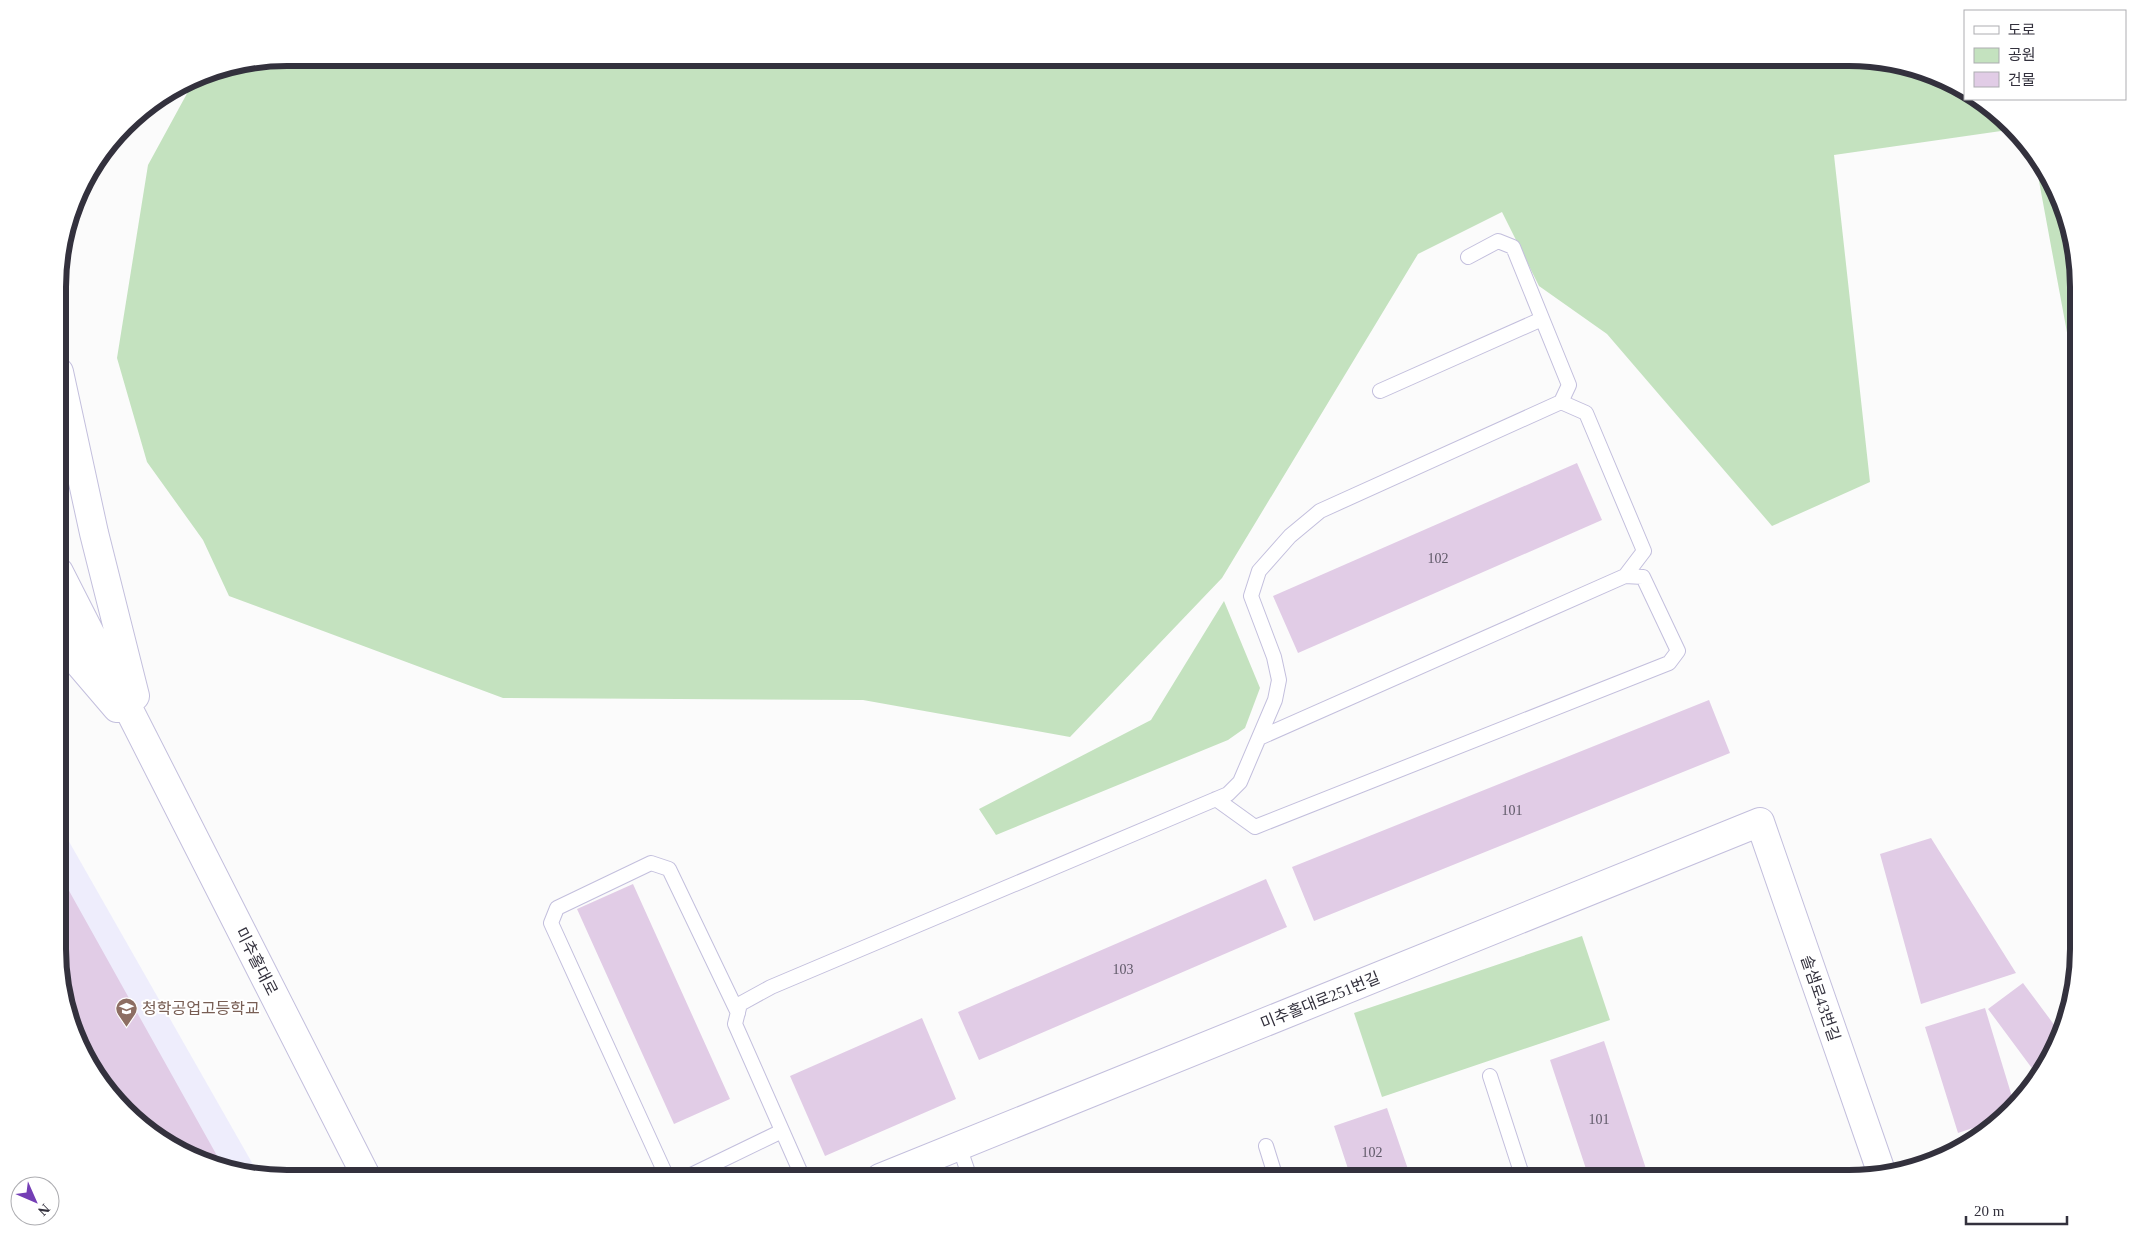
<svg xmlns="http://www.w3.org/2000/svg" width="2136" height="1236" font-family="'Times New Roman','Noto Sans KR',serif">
<rect width="100%" height="100%" fill="#fbfbfb"/>
<path fill="#eeedfc" d="M59,824L259,1175L228,1171L172,1148L96,1076L59,979Z"/>
<path fill="#c4e2bf" d="M287,58H1849L1908,65L1964,88L1965,99H1975L2008,130L1834,155L1870,482L1772,526L1607,334L1539,286L1502,212L1418,254L1222,578L1070,737L863,700L503,698L229,596L203,540L147,462L117,358L148,165L196,77L199,75Z
M2034,154L2040,160L2066,213L2078,272V392Z
M1224,601L1260,688L1245,728L1228,740L996,835L979,809L1151,720Z
M1582,936L1610,1020L1382,1097L1354,1013Z"/>
<path fill="#e1cce6" d="M1577,463L1602,520L1298,653L1273,596Z
M1709,700L1730,753L1314,921L1292,867Z
M1931,838L2016,973L1921,1004L1880,854Z
M1266,879L1287,927L979,1060L958,1012Z
M63,880L225,1170L172,1148L96,1076L59,979V881Z
M633,884L730,1099L674,1124L577,909Z
M2023,983L2058,1030L2048,1064L2037,1075L1988,1009Z
M1985,1008L2013,1100L1994,1121L1958,1133L1925,1027Z
M922,1018L956,1099L825,1156L790,1076Z
M1604,1041L1649,1178H1589L1550,1060Z
M1387,1108L1411,1178H1351L1334,1126Z"/>
<g fill="none" stroke-linecap="round" stroke-linejoin="round">
<defs>
<path id="service" d="M1380,391L1542,319
M1561,402L1586,413L1644,551L1625,576
M1216,799L1255,827L1669,663L1678,651L1643,577L1625,576L1259,738
M738,1013L669,869L651,863L557,908L551,923L666,1175L687,1177L782,1131
M1490,1076L1523,1178
M959,1146L970,1178
M1266,1146L1276,1178
M803,1178L735,1024L740,1004L771,987L1228,794L1240,782L1275,700L1279,680L1274,657L1251,596L1259,571L1290,536L1320,511L1561,402L1569,385L1513,247L1498,241L1468,257"/>
<path id="tertiary" d="M880,1178L1760,822L1882,1174"/>
<path id="secondary" d="M59,372L94,533L135,696
M59,572L367,1178
M59,616L85,654
M64,646L117,708"/>
</defs>
<use href="#service" stroke="#c3bfdd" stroke-width="16"/>
<use href="#tertiary" stroke="#c3bfdd" stroke-width="30"/>
<use href="#secondary" stroke="#c3bfdd" stroke-width="30"/>
<use href="#service" stroke="#fff" stroke-width="14"/>
<use href="#tertiary" stroke="#fff" stroke-width="28"/>
<use href="#secondary" stroke="#fff" stroke-width="28"/>
</g>
<defs>
<symbol id="school-pin" viewBox="-11 -11 22 30"><path d="M0 17L-7.5 6A9.5 9.5 0 1 1 7.5 6Z" fill="#8d6e63" stroke="#fff"/><path d="M0-5L7-2L0 1L-7-2ZM-4 1L0 2.5L4 1V4Q0 6-4 4Z" fill="#fff"/></symbol>
</defs>
<g fill-rule="evenodd">
<use href="#school-pin" x="114" y="996" width="25" height="34"/>
</g>
<g text-anchor="middle" stroke-width="4" stroke-linejoin="round" paint-order="stroke">
<g font-size="14" fill="#5e5867">
<text x="1438" y="563">102</text>
<text x="1512" y="815">101</text>
<text x="1123" y="974">103</text>
<text x="1599" y="1124">101</text>
<text x="1372" y="1157">102</text>
</g>
<g font-size="16" fill="#33313d" stroke="#fff">
<text transform="translate(257 961) rotate(63)" y="6">미추홀대로</text>
<text transform="translate(1821 998) rotate(71)" y="6">솔샘로43번길</text>
<text transform="translate(1320 1000) rotate(-22)" y="6">미추홀대로251번길</text>
</g>
<g font-size="16" fill="#785e54" stroke="#fff" text-anchor="start">
<text x="142" y="1014">청학공업고등학교</text>
</g>
</g>
<path d="M0 0H2136V1236H0ZM287 66H1849A221 221 0 0 1 2070 287V949A221 221 0 0 1 1849 1170H287A221 221 0 0 1 66 949V287A221 221 0 0 1 287 66Z" fill="#fff" fill-rule="evenodd"/>
<path fill="none" stroke="#33313d" stroke-width="6" d="M287 66H1849A221 221 0 0 1 2070 287V949A221 221 0 0 1 1849 1170H287A221 221 0 0 1 66 949V287A221 221 0 0 1 287 66Z"/>
<rect x="1964" y="10" width="162" height="90" fill="#ffffff" stroke="#adadb1"/>
<rect x="1974" y="26" width="25" height="8" fill="#ffffff" stroke="#adadb1"/>
<text x="2008" y="35" font-size="15" fill="#33313d">도로</text>
<rect x="1974" y="48" width="25" height="15" fill="#c4e2bf" stroke="#adadb1"/>
<text x="2008" y="60" font-size="15" fill="#33313d">공원</text>
<rect x="1974" y="72" width="25" height="15" fill="#e1cce6" stroke="#adadb1"/>
<text x="2008" y="85" font-size="15" fill="#33313d">건물</text>
<g transform="translate(35 1201) rotate(135)"><circle r="24" fill="#ffffff" stroke="#adadb1"/>
<path d="M0-4L9 19L0 12L-9 19Z" fill="#743eb5"/>
<text y="-8" font-size="14" font-weight="bold" text-anchor="middle" fill="#33313d">N</text>
</g>
<path d="M1966 1216v8h101v-8" fill="none" stroke="#33313d" stroke-width="2.5"/>
<text x="1974" y="1216" font-size="15" fill="#33313d" stroke="#ffffff" stroke-width="4" paint-order="stroke">20 m</text>
</svg>
